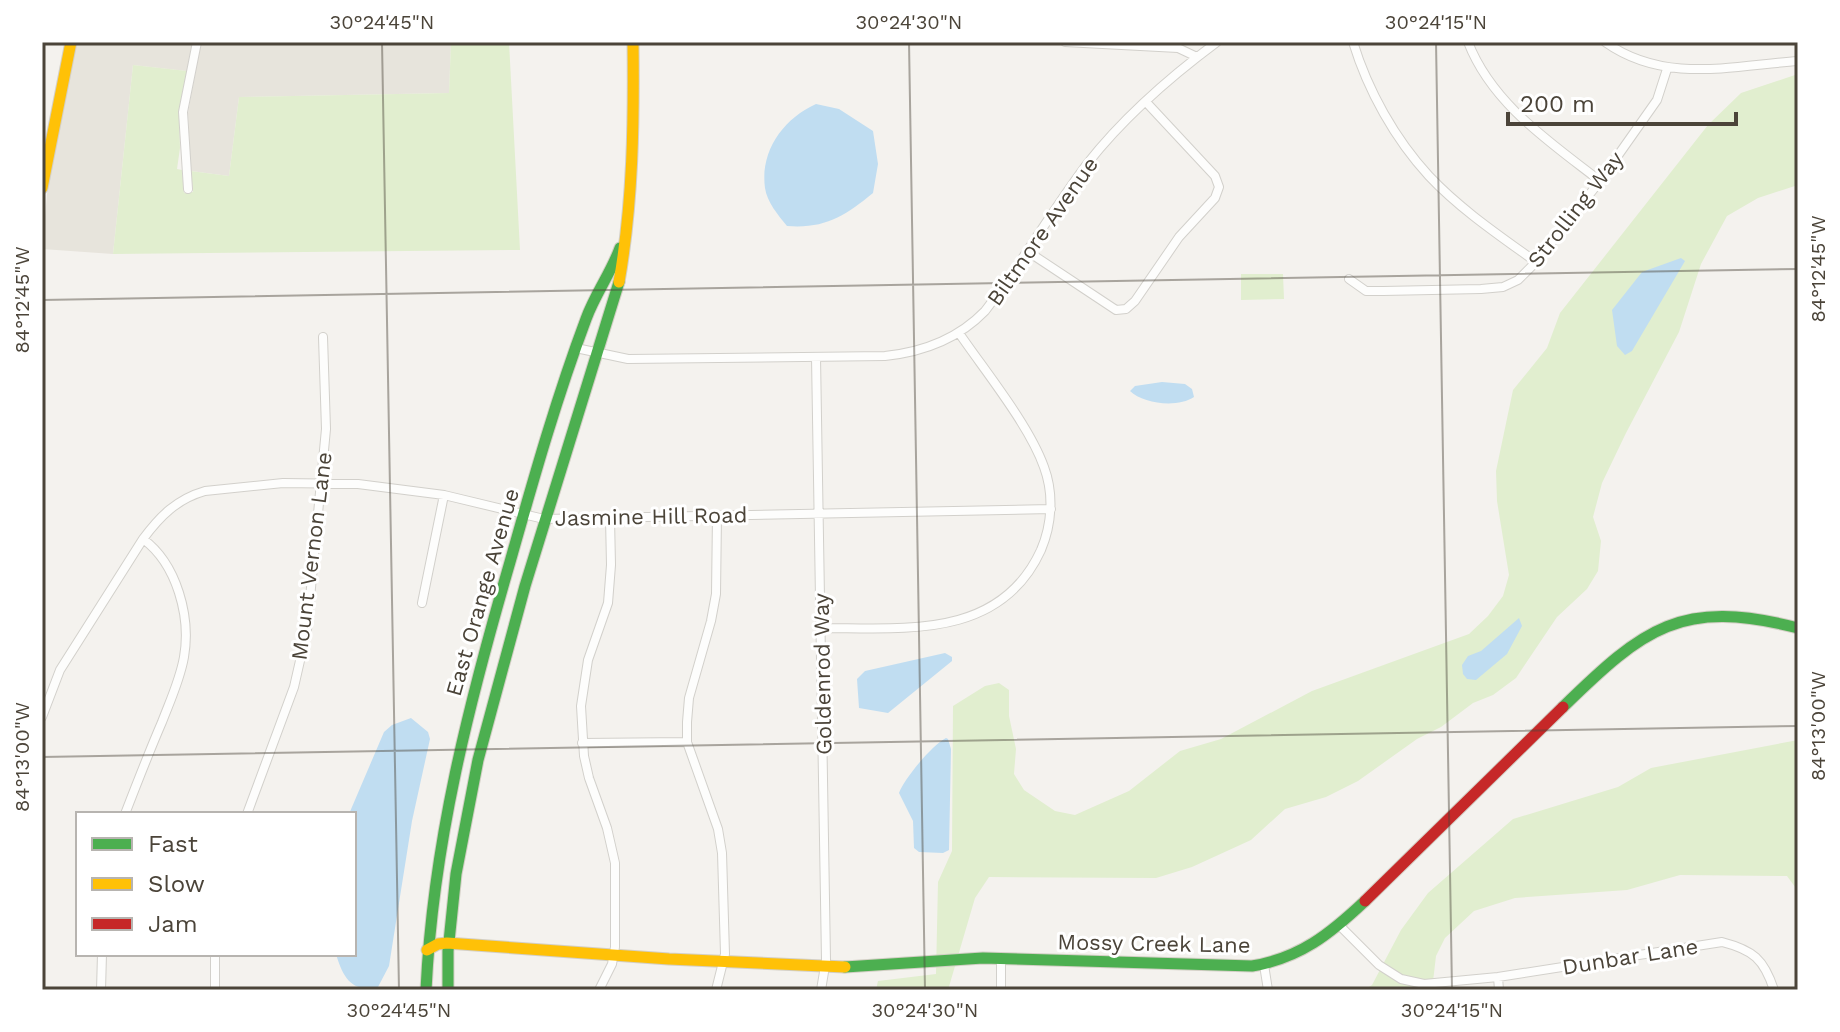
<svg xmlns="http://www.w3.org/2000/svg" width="1840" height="1032" font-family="'Work Sans',sans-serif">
<rect width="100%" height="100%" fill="#f4f2ee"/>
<path fill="#e7e4dc" d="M75,42H192L187,71L133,65L113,254L42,249L49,173Z
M201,42H451L449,93L239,97L229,176L191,171L188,113Z"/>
<path fill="#e1eecf" d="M451,42H509L520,250L113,254L133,65L187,71L179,112L180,148L177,169L182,170L184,193L193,192L191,171L229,176L239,97L449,93Z
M1798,74V185L1758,198L1727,216L1701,264L1679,332L1626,433L1602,483L1593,517L1601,541L1598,571L1587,589L1557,617L1516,678L1493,695L1473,703L1441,727L1417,739L1358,781L1326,797L1285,809L1251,840L1192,867L1156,878L989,877L975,898L948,990H876L878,981L936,974L938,882L952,851L953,706L985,686L999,683L1009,690V716L1016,749L1014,774L1024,790L1055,811L1075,815L1129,791L1180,751L1221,739L1312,691L1469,634L1488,616L1503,596L1509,575L1497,501L1496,471L1513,390L1547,348L1560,313L1708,125L1741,93Z
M1241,274H1283L1284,299L1241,300Z
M1798,740V891L1787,876L1680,875L1627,890L1515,898L1474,911L1445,938L1436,956L1432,990H1364L1372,985L1401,930L1428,893L1513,819L1618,787L1651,768Z"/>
<path fill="#c0ddf1" d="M816,104L839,109L873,131L878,164L873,193C845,216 825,229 787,226C778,215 767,202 765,188C760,151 783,119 816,104Z
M1681,258L1685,261L1632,351L1625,355L1617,346L1612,310L1642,272Z
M1162,382L1185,384L1192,389L1194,397C1178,408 1143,404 1130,391L1135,386Z
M1519,618L1522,626L1507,654L1476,680L1467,679L1463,674L1462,665L1468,656L1481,651Z
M945,653L952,657V661L888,713L859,708L857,679L865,671Z
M411,718L428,732L430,739L412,821L389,966L378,987C351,993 343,977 336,954H354V814H349L384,732L392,725Z
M946,738L948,739L951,749L949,850L943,853L919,852L914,848L913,821L899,793C904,779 932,745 946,738Z"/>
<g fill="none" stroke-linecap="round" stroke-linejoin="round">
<defs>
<path id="street" d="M1065,42L1178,48L1197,57
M1353,42C1368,91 1395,139 1429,176C1460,209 1500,236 1536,262
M1468,42C1492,104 1550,142 1600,181
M1605,42C1664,84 1731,66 1798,61
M188,189L183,112L197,42
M1027,251L1116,310L1126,309L1135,301L1179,237L1215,198L1219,187L1215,176L1146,102
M1349,279L1366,291H1383L1481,289L1503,287L1518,280L1536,262L1600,181L1657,100L1667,69
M576,348L628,359L885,356C923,352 958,339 985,311C1021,264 1051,212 1087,164C1123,118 1170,77 1217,42
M816,357L826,960L821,990
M422,603L444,495
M821,628C903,628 1000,640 1041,550C1052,524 1054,494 1044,467C1029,425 985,371 959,333
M42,717L60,670L143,539C160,516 177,499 205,491L283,483L358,484L444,495L544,519L1051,509
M582,743L687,742
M125,814C137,783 149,752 162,722C170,701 180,680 184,657C191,617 177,564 143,539
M247,814L294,687L307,630L326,429L323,337
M1340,926L1379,965L1401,979L1424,984L1498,977L1722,942C1753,950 1764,959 1774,990
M1001,958V990
M1264,965L1268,990
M1498,977L1499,990
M101,990L102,954
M215,990V954
M599,990L612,964L615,947V863L607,828L589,778L584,756L581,706L588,660L608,603L611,565L610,518
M716,990L725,954L722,853L718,829L687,742V722L689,698L711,621L716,594L717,515"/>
<path id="fast" d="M1563,707C1644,628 1681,598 1798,628
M845,967L983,958L1252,966C1300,958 1330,934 1365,901
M426,990C433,843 469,703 510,562C533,481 556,399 586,319C595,294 611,273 620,248
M448,990V951L456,874L478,760L525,586L619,282"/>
<path id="slow" d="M42,188L71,42
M619,282C633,202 634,122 633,42
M427,950L438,944L447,943L669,959L845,967"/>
<path id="jam" d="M1365,901L1563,707"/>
</defs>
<use href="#street" stroke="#d2d0cb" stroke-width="10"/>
<use href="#fast" stroke="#d3cfc5" stroke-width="13"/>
<use href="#slow" stroke="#d3cfc5" stroke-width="13"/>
<use href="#jam" stroke="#d3cfc5" stroke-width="13"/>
<use href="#street" stroke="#fdfdfc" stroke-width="8"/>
<use href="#fast" stroke="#4caf50" stroke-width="11"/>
<use href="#slow" stroke="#ffc107" stroke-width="11"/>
<use href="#jam" stroke="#c62828" stroke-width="11"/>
</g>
<path fill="none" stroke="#4b4439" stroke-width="2" stroke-opacity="0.45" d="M382,42L399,990M909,42L925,990M1436,42L1452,990M42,300L1798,269M42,757L1798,726"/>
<g text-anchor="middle" stroke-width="6" stroke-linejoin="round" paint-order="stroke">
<g font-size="22" fill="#4b4439" stroke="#fff">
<text transform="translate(1575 209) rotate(-52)" y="8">Strolling Way</text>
<text transform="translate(1042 231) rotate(-55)" y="8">Biltmore Avenue</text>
<text transform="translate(651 516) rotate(-1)" y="8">Jasmine Hill Road</text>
<text transform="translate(311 556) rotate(-83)" y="8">Mount Vernon Lane</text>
<text transform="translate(482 592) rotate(-74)" y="8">East Orange Avenue</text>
<text transform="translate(822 674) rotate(-91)" y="8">Goldenrod Way</text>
<text transform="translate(1154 943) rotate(1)" y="8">Mossy Creek Lane</text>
<text transform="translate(1630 956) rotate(-9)" y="8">Dunbar Lane</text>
</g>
</g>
<rect width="1840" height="1032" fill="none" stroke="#ffffff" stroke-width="88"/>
<rect x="76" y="812" width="280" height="144" fill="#ffffff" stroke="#b7b4b0" stroke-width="2"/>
<rect x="92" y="838" width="40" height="12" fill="#4caf50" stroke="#b7b4b0" stroke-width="2"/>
<text x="148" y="852" font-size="24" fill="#4b4439">Fast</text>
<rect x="92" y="878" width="40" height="12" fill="#ffc107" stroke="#b7b4b0" stroke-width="2"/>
<text x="148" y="892" font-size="24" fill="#4b4439">Slow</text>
<rect x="92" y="918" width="40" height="12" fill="#c62828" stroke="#b7b4b0" stroke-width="2"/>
<text x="148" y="932" font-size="24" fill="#4b4439">Jam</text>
<path d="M1508 112v12h228v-12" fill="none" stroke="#4b4439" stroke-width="4"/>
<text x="1520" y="112" font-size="24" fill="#4b4439" stroke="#ffffff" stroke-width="6" paint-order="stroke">200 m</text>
<rect x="44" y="44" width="1752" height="944" fill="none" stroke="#4b4439" stroke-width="3"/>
<g font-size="20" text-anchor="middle" fill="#4b4439">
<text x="382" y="29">30°24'45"N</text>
<text x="909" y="29">30°24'30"N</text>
<text x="1436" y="29">30°24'15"N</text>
<text transform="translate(1818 269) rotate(-90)" y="7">84°12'45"W</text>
<text transform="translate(22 300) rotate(-90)" y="7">84°12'45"W</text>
<text transform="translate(1818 726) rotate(-90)" y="7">84°13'00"W</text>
<text transform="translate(22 757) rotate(-90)" y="7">84°13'00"W</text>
<text x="399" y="1017">30°24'45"N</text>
<text x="925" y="1017">30°24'30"N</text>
<text x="1452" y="1017">30°24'15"N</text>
</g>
</svg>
